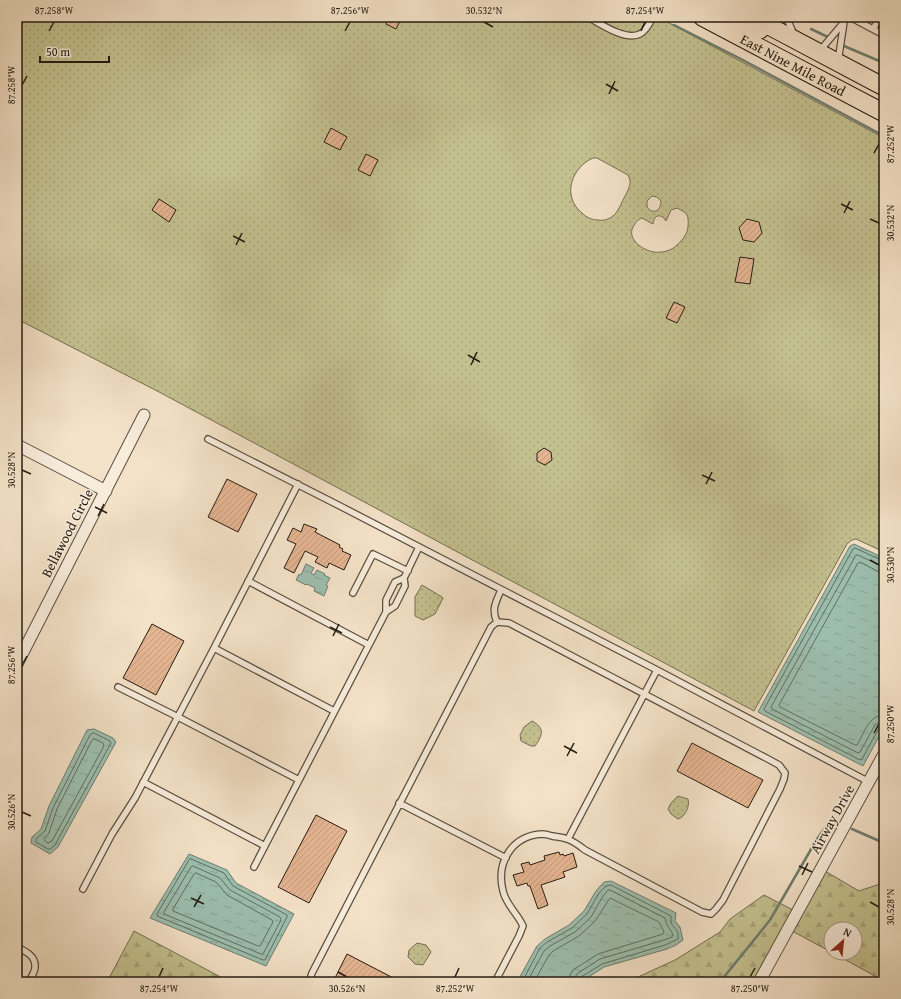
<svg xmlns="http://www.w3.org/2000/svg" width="901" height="999" font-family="'Gentium Book Plus',serif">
<defs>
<pattern id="forest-firs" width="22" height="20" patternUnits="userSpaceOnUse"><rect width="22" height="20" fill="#c4c190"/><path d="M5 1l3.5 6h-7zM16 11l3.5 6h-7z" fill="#a8a57b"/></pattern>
<pattern id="park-dots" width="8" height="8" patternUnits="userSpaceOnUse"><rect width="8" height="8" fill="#c4c190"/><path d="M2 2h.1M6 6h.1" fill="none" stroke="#a8a57b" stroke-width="1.8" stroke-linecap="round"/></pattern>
<pattern id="water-ripples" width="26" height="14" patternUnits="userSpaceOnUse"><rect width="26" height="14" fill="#9dbfaf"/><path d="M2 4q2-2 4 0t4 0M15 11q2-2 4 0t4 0" fill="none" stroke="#87a496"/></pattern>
<pattern id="building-hatch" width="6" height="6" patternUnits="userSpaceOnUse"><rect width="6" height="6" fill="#e5b591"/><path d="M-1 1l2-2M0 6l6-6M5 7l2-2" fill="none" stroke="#c49b7c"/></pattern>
</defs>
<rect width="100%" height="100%" fill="#f4e2c8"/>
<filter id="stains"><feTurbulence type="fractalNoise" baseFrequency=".005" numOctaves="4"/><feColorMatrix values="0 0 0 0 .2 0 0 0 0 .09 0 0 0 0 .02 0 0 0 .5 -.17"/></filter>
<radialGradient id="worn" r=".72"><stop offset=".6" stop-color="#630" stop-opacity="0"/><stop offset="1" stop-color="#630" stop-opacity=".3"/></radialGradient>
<path fill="url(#forest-firs)" stroke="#746e52" d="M884,867V981L833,953H855V929H831V952L792,931L825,871L859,891L880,884Z
M764,895L793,910L754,982H627L675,960L720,932L730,919Z
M134,931L230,982H107Z"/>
<path fill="url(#park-dots)" stroke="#746e52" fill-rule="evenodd" d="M26,17H658L884,138V552L856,539L852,540L847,544L754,711L161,393L17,319V34ZM593,158H597L628,175C633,183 628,190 624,198C621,204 618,212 613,216C609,219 604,221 598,220C592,220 586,217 582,213C561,196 572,167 593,158ZM652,196L657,197L661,201C661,211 653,215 647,207V201ZM677,208C687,213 689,214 688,227C687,234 683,240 677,245C671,251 662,253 654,252C642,250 627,239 633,227C636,222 637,220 642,218L653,224C654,217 657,214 663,217L666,221L671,210Z
M422,585L442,597L443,598L435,614L423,620L415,616V597Z
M532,721C545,728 543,735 535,746H531L521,741L520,735L524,727Z
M678,796L688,799C690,807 685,817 678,819L671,814L668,809L671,803Z
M417,943L426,945L431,952L423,965L415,964L408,957L409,950Z"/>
<path fill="url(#water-ripples)" stroke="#6d7e71" d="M854,544L884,558V727L863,766L758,712L850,546Z
M306,564L314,568L311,573L314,575L317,570L325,574L324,575L330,578L326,585L328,586L324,596L314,591L315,588L307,584L306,585L296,580L299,574L301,575Z
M94,729L113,738L116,742L58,847L50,854L31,843L32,837L41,829L49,806L87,730Z
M189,854L227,870L236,883L294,914L266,966L150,918Z
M611,881L676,913L675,921L680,927L683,940L676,945L667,949L604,967L581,982H517L537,946L545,939L569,925L584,911L596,891L604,882Z"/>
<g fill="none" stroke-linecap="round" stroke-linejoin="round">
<path stroke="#606e61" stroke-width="1" d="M884,561L881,560L855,548L853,549L764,709L765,711L860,760L862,759L879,728L881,726H884
M884,566L879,565L858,555H856L771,707L772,709L858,753L860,752L875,725L879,722L884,721
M884,572L877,571L860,562L858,563L779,705L780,707L855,745H857C864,733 869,715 884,715
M94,733L110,741L111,743L55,845L50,849H48L36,842V839L45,831L53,808L90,735Z
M94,739L103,743L104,746L52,841L48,843L45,841L44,839L49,833L57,809L92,740Z
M191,859L224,873L233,886L287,915V917L265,960H263L157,916V914L189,860Z
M193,866L220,878L230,890L280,917L281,920L263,954H261L164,914V912L191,867Z
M196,873L216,882L227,895L272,920L273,922L260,946H258L173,911V909L194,874Z
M522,982L540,948L547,942L572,928L587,914L599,893L606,886L611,885L671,916C671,917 671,921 671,923C675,930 679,929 678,939L665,945L602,964L581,977L580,982
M527,982L544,951L550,946L575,932L591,917L603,896L608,890H610L665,918C666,926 671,929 673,935L672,937L664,940L600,959L578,973L575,977V982
M534,982L549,955L553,951L579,936L595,921L610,898L659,922L664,932L663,934L598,954L573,970L570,975L569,982"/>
<path stroke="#6d7e71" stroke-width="2.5" d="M674,25L739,58L884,136
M811,29L830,38
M844,46L884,63
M852,829L884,843
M720,982L770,920L817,839L831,820L838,823"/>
</g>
<path fill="url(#building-hatch)" stroke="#241c13" d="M389,17H402L396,29L386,24Z
M331,128L347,137L340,150L324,142Z
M366,154L378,160L370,176L358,170Z
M159,199L176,210L169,222L152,210Z
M747,219L759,222L762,233L754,242L743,240L739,228Z
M740,257L754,259L750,284L735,282Z
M674,302L685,307L677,323L666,318Z
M544,448L551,452L552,460L545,465L537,461V453Z
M227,479L257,494L238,532L208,517Z
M304,524L317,529L315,532L340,545L339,547L343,549L342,551L351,555L344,570L329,563L327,568L315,562L318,557L305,551L294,573L284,568L296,544L287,540L293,528L301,532Z
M152,624L184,641L156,695L123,678Z
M692,743L763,780L748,808L677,771Z
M316,815L347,831L309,903L278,887Z
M559,852L560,855L563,854L564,856L573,853L577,867L563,872L565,877L541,885L548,905L538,909L530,886H528L527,883L517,886L513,875L524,872L521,864L529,862L530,865L545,860L544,856Z
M347,954L401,982H333Z"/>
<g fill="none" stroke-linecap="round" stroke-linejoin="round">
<defs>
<path id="service" d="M588,17C601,24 625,41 640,34C646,31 650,23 653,17
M786,17L792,30
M850,17L884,35
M873,29L880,17
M823,47L844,22L839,55
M208,439L338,505L657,670L869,782
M404,578L395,582L386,600V612L395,606L405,586L404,578L419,547
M248,581L369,645
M353,593L373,554L408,571
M497,622C491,609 496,602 501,590
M214,648L298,484
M118,687L178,717L299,780
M143,782L265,846
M399,803L506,858
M568,839L657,670
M254,867L386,612
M83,889L112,834L135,798L214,648L334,711
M17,947C25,951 36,956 35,967C35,972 31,977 29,982
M309,982L312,973L491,627L497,622L509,623L768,759L779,765L785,773L784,779L780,789L723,900L716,909L711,914L702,912L585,850C580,846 573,841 567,839C562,837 557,837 552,836C549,835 545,834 542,834C511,836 496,863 503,891C506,905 518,914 523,926L519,936L495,982"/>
<path id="minor" d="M17,445L106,491
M17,664L144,415
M759,982L884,754"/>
<g id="primary">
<path id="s1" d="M702,17L884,113"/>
<path d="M734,17L760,30"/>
<path d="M752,17L884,87"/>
</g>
</defs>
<use href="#service" stroke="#584e40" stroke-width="8"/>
<use href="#minor" stroke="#584e40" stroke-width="13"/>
<use href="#primary" stroke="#241c13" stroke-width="19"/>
<use href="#service" stroke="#f8ecdb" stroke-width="5.5"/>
<use href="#minor" stroke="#f8ecdb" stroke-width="11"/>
<use href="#primary" stroke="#f4e2c8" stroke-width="17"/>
</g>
<path fill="none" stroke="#241c13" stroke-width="1.5" d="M484,22L493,27M49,31L54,22M345,31L350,22M641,31L645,22M606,84L618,91M22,85L27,76M609,94L615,81M874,153L879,144M841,204L853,210M844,213L850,201M870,219L879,223M233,236L245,242M236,245L242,233M468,355L480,362M471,365L477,352M22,470L31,474M702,475L715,481M706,484L712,472M95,507L107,513M98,516L104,504M870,560L879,565M330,627L342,633M333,636L339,624M22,665L27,656M874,733L879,724M564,746L577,753M567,756L574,743M22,812L31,816M799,866L812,872M802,875L808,863M191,898L204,904M870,902L879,907M194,907L201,895M338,972L347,977M159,977L163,968M455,977L459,968M750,977L755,968"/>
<g text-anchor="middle" stroke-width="3" stroke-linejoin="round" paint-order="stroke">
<g font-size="14" fill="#241c13" stroke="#f8ecdb">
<text dy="5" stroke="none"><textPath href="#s1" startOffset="103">East Nine Mile Road</textPath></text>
<text transform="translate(67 533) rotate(-63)" y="5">Bellawood Circle</text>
<text transform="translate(832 819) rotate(-61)" y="5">Airway Drive</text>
</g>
</g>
<rect width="901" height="999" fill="none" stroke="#f4e2c8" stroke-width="44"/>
<g transform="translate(843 941) rotate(27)"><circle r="19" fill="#f8ecdb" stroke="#a3998b"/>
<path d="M0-3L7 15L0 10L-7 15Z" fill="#8f2418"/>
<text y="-6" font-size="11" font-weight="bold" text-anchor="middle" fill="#241c13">N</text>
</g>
<path d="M40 56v6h69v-6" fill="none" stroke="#241c13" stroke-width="2"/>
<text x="46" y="56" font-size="12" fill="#241c13" stroke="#f8ecdb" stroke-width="3" paint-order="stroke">50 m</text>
<rect x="22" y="22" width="857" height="955" fill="none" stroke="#241c13" stroke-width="1.5"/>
<g font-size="10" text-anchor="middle" fill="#241c13">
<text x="54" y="14">87.258°W</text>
<text x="350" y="14">87.256°W</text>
<text x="484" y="14">30.532°N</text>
<text x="645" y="14">87.254°W</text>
<text transform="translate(11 85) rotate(-90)" y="4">87.258°W</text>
<text transform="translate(890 144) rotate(-90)" y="4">87.252°W</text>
<text transform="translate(890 223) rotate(-90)" y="4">30.532°N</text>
<text transform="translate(11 470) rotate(-90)" y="4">30.528°N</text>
<text transform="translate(890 565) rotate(-90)" y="4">30.530°N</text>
<text transform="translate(11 665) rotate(-90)" y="4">87.256°W</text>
<text transform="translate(890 724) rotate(-90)" y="4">87.250°W</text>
<text transform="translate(11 812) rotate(-90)" y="4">30.526°N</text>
<text transform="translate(890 907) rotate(-90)" y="4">30.528°N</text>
<text x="159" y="992">87.254°W</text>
<text x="347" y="992">30.526°N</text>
<text x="455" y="992">87.252°W</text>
<text x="750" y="992">87.250°W</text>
</g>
<rect width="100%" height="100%" filter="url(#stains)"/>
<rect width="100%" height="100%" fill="url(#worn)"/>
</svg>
